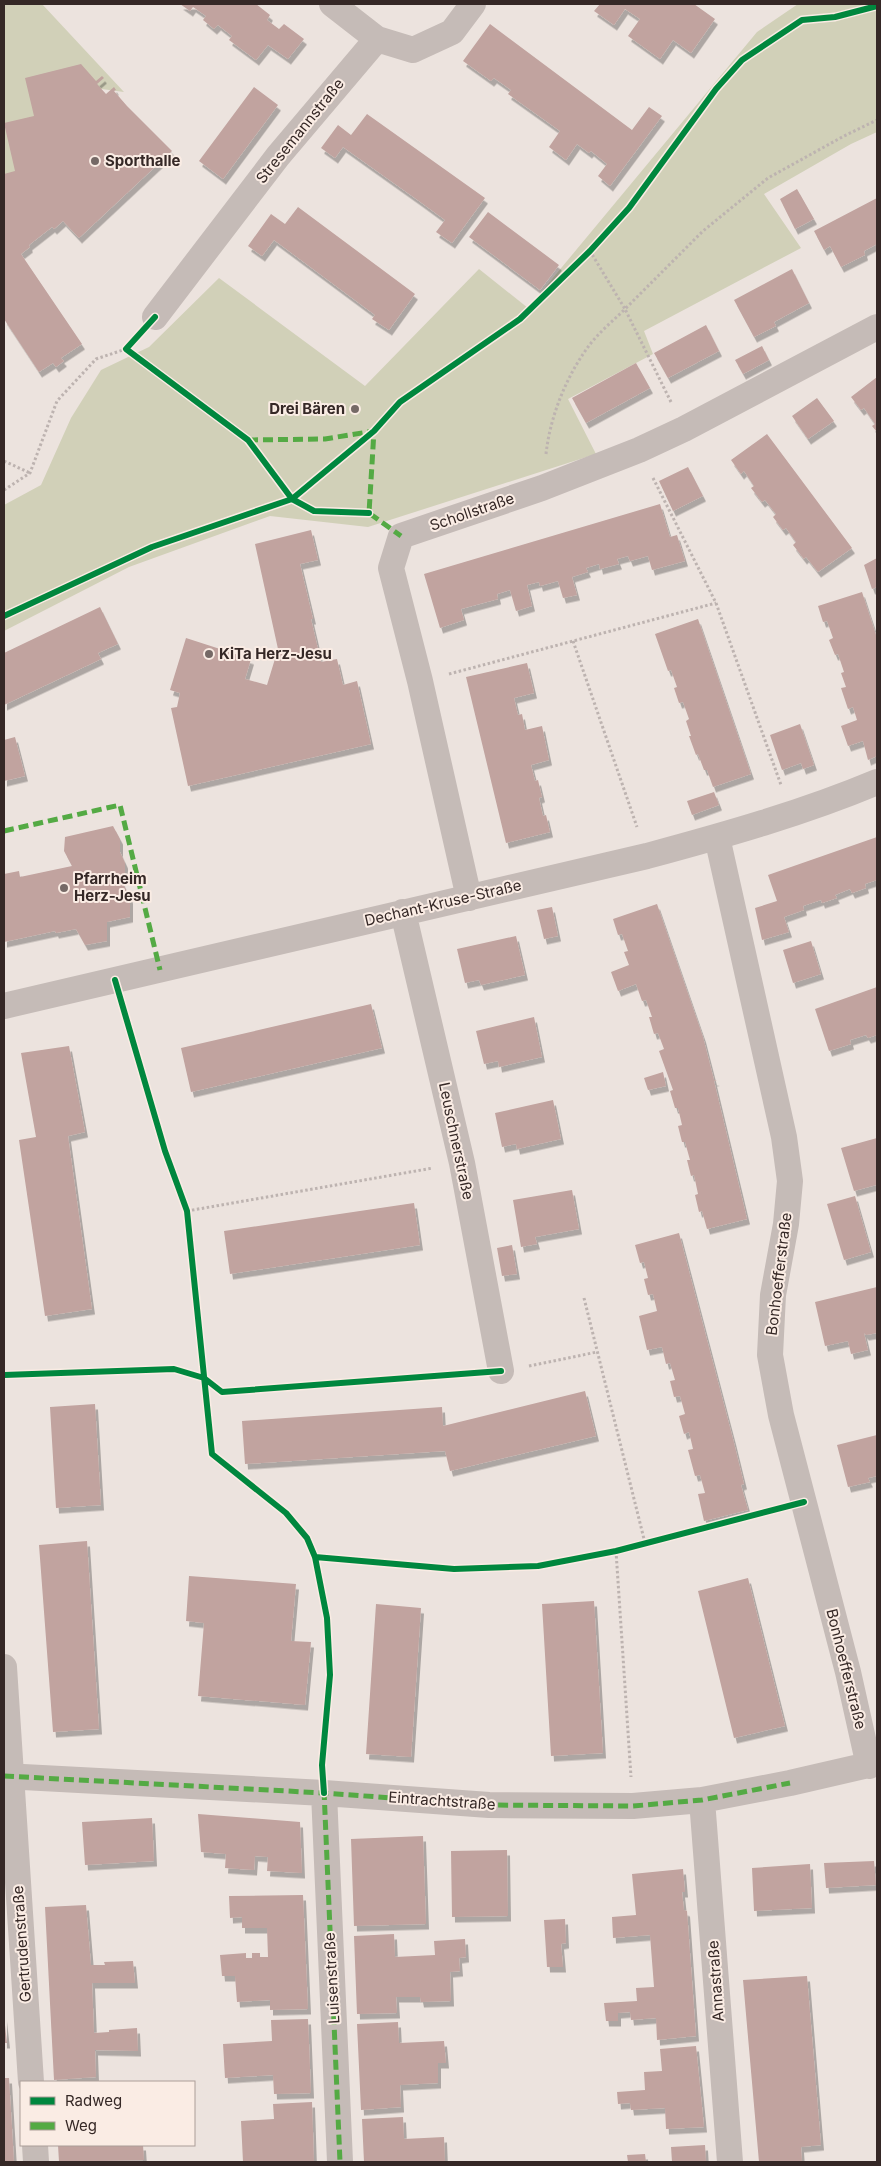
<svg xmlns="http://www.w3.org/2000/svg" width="881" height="2166" font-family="Inter,sans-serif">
<defs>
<filter id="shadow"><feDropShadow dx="3" dy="5.5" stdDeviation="0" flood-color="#0004"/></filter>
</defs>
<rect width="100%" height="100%" fill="#ece3de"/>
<path fill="#d1d0b8" d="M4,4H42L124,92L57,83L28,170L4,180Z
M798,4H877V132L851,144L764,194L801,248L644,331L653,354L568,399L596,454L368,527L270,516L129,567L4,631V505L41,485L71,418L101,370L149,347L219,278L365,386L479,269L528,308L757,32Z"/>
<path fill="#c1a39f" filter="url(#shadow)" d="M180,4H256L270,15L267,20L279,29L284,24L304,39L288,59L268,45L256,60L229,40L232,36L218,25L214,29L203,20L206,16L193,7L190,11Z
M600,4H694L715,19L691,53L673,40L660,59L628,36L640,19L625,9L614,25L594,11Z
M490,24L632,130L649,107L662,116L610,186L598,176L607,164L591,151L589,153L577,144L566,160L549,147L560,131L508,94L511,90L494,78L491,81L463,61Z
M81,64L96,81L102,76L104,78L97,84L106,94L114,87L116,90L114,91L127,106L172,151L79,238L63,221L54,229L52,227L29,245L30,247L21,254L82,344L61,358L64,361L56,367L53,363L39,372L4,319V174L15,171L4,123L34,116L25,78Z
M254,87L278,105L223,179L199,161Z
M367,114L485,198L452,243L436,232L445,220L419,201L343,147L335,158L321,148L338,125L351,135Z
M797,189L814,219L795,229L780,199Z
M877,198V244L864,251L865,255L841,267L830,246L824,250L814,231Z
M298,207L415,294L389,330L372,319L375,315L274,240L262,256L248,246L271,214L285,224Z
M488,212L559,265L540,290L469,237Z
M792,269L809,303L774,322L776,326L754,337L734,300Z
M706,325L719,351L668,378L654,353Z
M762,346L769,360L743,374L735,360Z
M636,363L650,388L586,423L572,398Z
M877,377V432L872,426L875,424L864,408L861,410L851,397Z
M817,398L834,421L808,439L792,416Z
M767,434L852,548L818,572L806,557L804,559L793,545L796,542L786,528L783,530L773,517L776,514L765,500L762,502L751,488L754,486L744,471L741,474L731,460Z
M688,467L703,496L673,511L659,481Z
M660,504L670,537L677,535L685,561L652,570L648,556L630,561L628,556L617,559L619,564L600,569L599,564L586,568L588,572L572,577L577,595L563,598L558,581L540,586L539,582L527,585L532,606L516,611L510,590L497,594L498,599L461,609L464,620L440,628L424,574Z
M311,530L318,560L300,564L313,619H311L321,662L337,659L343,685L357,681L371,744L188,786L171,708L177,707L180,693L170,690L186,638L251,659L245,679L267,685L278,649L255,544Z
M877,558V587L872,589L864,565Z
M862,592L877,638V756L868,760L863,741L848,746L841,726L857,720L853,707L848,709L841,688L846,687L841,673L844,672L838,654L835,655L829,640L833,638L827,621L823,622L818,606Z
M100,607L118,644L98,653L101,659L4,705V653Z
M698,619L751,774L713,787L707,770H704L698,754L696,755L689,736H691L686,721L689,719L683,702L679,703L674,688L677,687L671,670L668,671L655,634Z
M527,663L534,693L514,698L518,715L522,714L525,730L542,726L549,760L531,765L535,781L538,780L542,797L539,798L543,816L546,815L550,832L506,843L466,677Z
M800,724L814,765L803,769L801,763L782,770L770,735Z
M15,737L25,776L4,781V740Z
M714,792L719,805L692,815L687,801Z
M113,826L120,839V852L125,863V876L120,877L130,898V917L107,922V941L85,945L76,929L56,933L55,931L4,942V874L19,871L20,877L72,866L64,851L65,837Z
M877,837V880L865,884L866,888L852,893L850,889L835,895L837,898L822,903L821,900L803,906L804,910L784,917L789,932L762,940L755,908L777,901L768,875Z
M657,904L703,1037L714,1080L717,1081H714L747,1219L707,1229L702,1211L699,1212L695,1195L698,1194L694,1175L691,1176L687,1160H690L685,1142H682L678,1126L682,1125L678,1108H675L670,1091L673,1090L659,1051L664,1049L658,1033L654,1034L649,1017H652L646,1000L642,1001L636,984L618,991L611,972L629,965L624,952L628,951L622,934L618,935L613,919Z
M552,907L558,936L544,939L537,910Z
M516,936L525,975L481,985L479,980L465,983L457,949Z
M811,941L821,974L793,983L783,950Z
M877,987V1035L868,1038L866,1035L850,1040L851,1044L829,1051L815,1009Z
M371,1004L382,1048L191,1092L181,1048Z
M534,1017L542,1057L499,1067L498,1061L484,1064L476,1031Z
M69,1046L85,1132L68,1136L92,1309L45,1316L19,1140L36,1137L21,1053Z
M663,1072L666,1086L648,1090L644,1078Z
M553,1100L561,1139L517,1149L516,1144L502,1147L495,1113Z
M877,1138L876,1185L854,1191L841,1148Z
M572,1190L579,1229L535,1237L537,1244L521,1247L513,1200Z
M855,1196L871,1252L844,1260L827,1204Z
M414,1203L420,1245L230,1274L224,1231Z
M679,1233L733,1439L744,1484L741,1485L748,1510L704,1521L698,1494L705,1493L700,1475L695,1476L688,1450L693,1449L689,1432L684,1434L679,1416L685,1414L680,1396L674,1397L670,1381L675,1380L670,1363L666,1364L662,1347L647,1350L639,1316L657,1311L653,1294L648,1295L644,1279L648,1278L644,1262L640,1263L635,1245Z
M512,1245L517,1274L502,1276L497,1248Z
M877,1287V1333L866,1335L864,1333L868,1350L851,1354L848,1341L825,1346L815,1302Z
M585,1391L596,1436L450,1471L445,1451L245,1464L242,1421L442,1407L443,1426Z
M95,1404L101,1505L56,1508L50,1407Z
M877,1435V1476L868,1478L870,1482L848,1487L837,1445Z
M87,1541L99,1729L53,1732L39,1545Z
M189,1576L296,1584L291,1641L311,1642L305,1705L198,1696L204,1623L186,1621Z
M748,1578L785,1726L734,1738L698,1591Z
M594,1601L603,1753L551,1756L542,1604Z
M376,1604L421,1608L411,1757L366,1754Z
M198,1814L300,1822L302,1873L267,1871L268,1857L255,1856L254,1870L225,1868L226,1854L201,1852Z
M152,1818L154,1861L85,1865L82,1822Z
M423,1836L426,1924L354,1926L351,1839Z
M507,1850L508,1916L452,1917L451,1851Z
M874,1861L876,1885L826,1888L824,1863Z
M810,1864L812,1908L754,1911L752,1868Z
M683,1869L685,1892H682L684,1910L687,1911L696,2036L657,2040L656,2018L631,2020L630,2012L618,2013V2021H606L604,2003L637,2001L636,1988L654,1987L650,1935L613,1938L612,1917L636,1915L632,1874Z
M303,1895L308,2009L270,2010V2000L237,2002L235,1976H222L220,1955L246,1953V1958H252V1953H260V1957H268L267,1928H242V1917L230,1918L229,1896Z
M86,1905L91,1965H105L104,1962L133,1961L135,1983H92L94,2033L109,2032V2030L137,2028L138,2051L95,2050L96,2077L54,2080L45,1907Z
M565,1919L566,1943L561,1944L563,1967H547L544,1920Z
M394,1934L395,1957L435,1955L434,1941L465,1939L466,1957L459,1958L460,1971L450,1972L451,2001L421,2002L420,1997H396L397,2013L357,2014L354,1936Z
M807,1976L821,2145L801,2147L802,2162H759L743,1980Z
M4,2016L7,2043H4Z
M308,2019L311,2093L274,2094L273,2075L225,2078L223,2044L272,2041L271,2020Z
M398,2022L399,2043L444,2041L446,2063H438V2083L400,2085L401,2107L361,2110L357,2024Z
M696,2046L704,2127L666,2129L665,2108L631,2110L630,2103L618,2104L617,2092L645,2090L644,2072L662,2071L660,2049Z
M4,2078H9L14,2162H4Z
M312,2102L314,2162H243L241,2121L274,2119L273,2104Z
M403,2117L404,2139L444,2137L445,2162H364L362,2119Z
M58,2145H143L144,2160L59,2162Z
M705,2145L706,2162H672L671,2147Z
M645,2154L646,2162H628L627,2155Z"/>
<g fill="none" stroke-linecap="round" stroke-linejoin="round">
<path stroke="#bdb3b0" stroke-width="3" stroke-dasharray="2.5 2.5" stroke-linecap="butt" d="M671,402L625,309L703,231L768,178L844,136L877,120
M546,454C550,417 566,377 588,347C598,333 613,321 625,309L590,251
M4,461L30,473
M653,478L716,603L781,785
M4,490L30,473L57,401L96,359L126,349
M573,641L637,827
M449,674L716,603
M187,1211L433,1168
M584,1298L645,1543
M529,1366L597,1352
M616,1551L631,1777"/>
<path stroke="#c5bbb7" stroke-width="26" d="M332,4L377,39
M155,317L278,156L377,39L413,50L452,32L473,4
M717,837L784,1137L790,1181L786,1224L773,1295L770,1355L781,1415L848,1672L869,1766
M469,898L420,681L391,568L401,536L542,488L639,450L684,429L877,327
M403,912L462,1163L501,1371
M4,1006L647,856C725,835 803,813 877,782
M4,1667L31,2082
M4,1776L324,1793L489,1805L633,1806L702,1800L790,1783L877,1763
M324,1793L340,2162
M702,1800L730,2162
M35,2145L36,2162"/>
<path stroke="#54aa44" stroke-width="5" stroke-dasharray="10 5" stroke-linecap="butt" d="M248,440L325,439L374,431L369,513L401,536
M4,831L120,805L160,970
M4,1776L324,1793L489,1805L633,1806L702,1800L790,1783
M324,1790L340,2162"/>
<defs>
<path id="cycleway" d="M155,317L126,349L248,440L292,499L314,511L369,513
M4,616L152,547L292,499L374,431L400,402L520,319L590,251L629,208L716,89L742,60L802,20L835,17L877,6
M115,980L165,1151L187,1211L212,1454L286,1513L307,1538L315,1557L327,1618L330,1675L322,1765L324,1793
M4,1375L174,1369L204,1378L222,1392L501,1371
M315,1557L454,1569L538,1566L616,1551L804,1502"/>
</defs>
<use href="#cycleway" stroke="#faece4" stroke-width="9"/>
<use href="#cycleway" stroke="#00873e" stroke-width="6"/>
</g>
<g fill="#756966" stroke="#faece4" stroke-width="2">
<circle cx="95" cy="161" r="5"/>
<circle cx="355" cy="409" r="5"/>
<circle cx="209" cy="654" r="5"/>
<circle cx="64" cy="888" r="5"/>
</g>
<g text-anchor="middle" stroke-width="4" stroke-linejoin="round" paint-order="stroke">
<g font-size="15" fill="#352826" stroke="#faece4">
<text transform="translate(300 131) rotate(-51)" y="5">Stresemannstraße</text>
<text transform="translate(472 512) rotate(-19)" y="5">Schollstraße</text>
<text transform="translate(443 903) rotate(-13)" y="5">Dechant-Kruse-Straße</text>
<text transform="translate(456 1141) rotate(78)" y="5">Leuschnerstraße</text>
<text transform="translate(779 1274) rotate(-83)" y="5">Bonhoefferstraße</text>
<text transform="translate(846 1669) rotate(76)" y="5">Bonhoefferstraße</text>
<text transform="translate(442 1801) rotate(4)" y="5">Eintrachtstraße</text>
<text transform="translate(22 1944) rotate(-94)" y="5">Gertrudenstraße</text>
<text transform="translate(332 1978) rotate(-93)" y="5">Luisenstraße</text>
<text transform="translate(716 1981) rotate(-94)" y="5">Annastraße</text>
</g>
<g font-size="15" font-weight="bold" fill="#352826" stroke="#faece4" text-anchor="start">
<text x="105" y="166">Sporthalle</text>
<text x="345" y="414" text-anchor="end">Drei Bären</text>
<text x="219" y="659">KiTa Herz-Jesu</text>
<text x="74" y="884">Pfarrheim<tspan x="74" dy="17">Herz-Jesu</tspan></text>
</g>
</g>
<rect width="881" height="2166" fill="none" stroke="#352826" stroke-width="10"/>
<rect x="20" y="2081" width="175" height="65" fill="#faece4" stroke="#ab9e98"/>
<rect x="30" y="2097" width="25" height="8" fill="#00873e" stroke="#ab9e98"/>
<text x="65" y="2106" font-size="15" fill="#352826">Radweg</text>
<rect x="30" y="2122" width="25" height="8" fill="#54aa44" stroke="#ab9e98"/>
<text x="65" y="2131" font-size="15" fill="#352826">Weg</text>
</svg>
